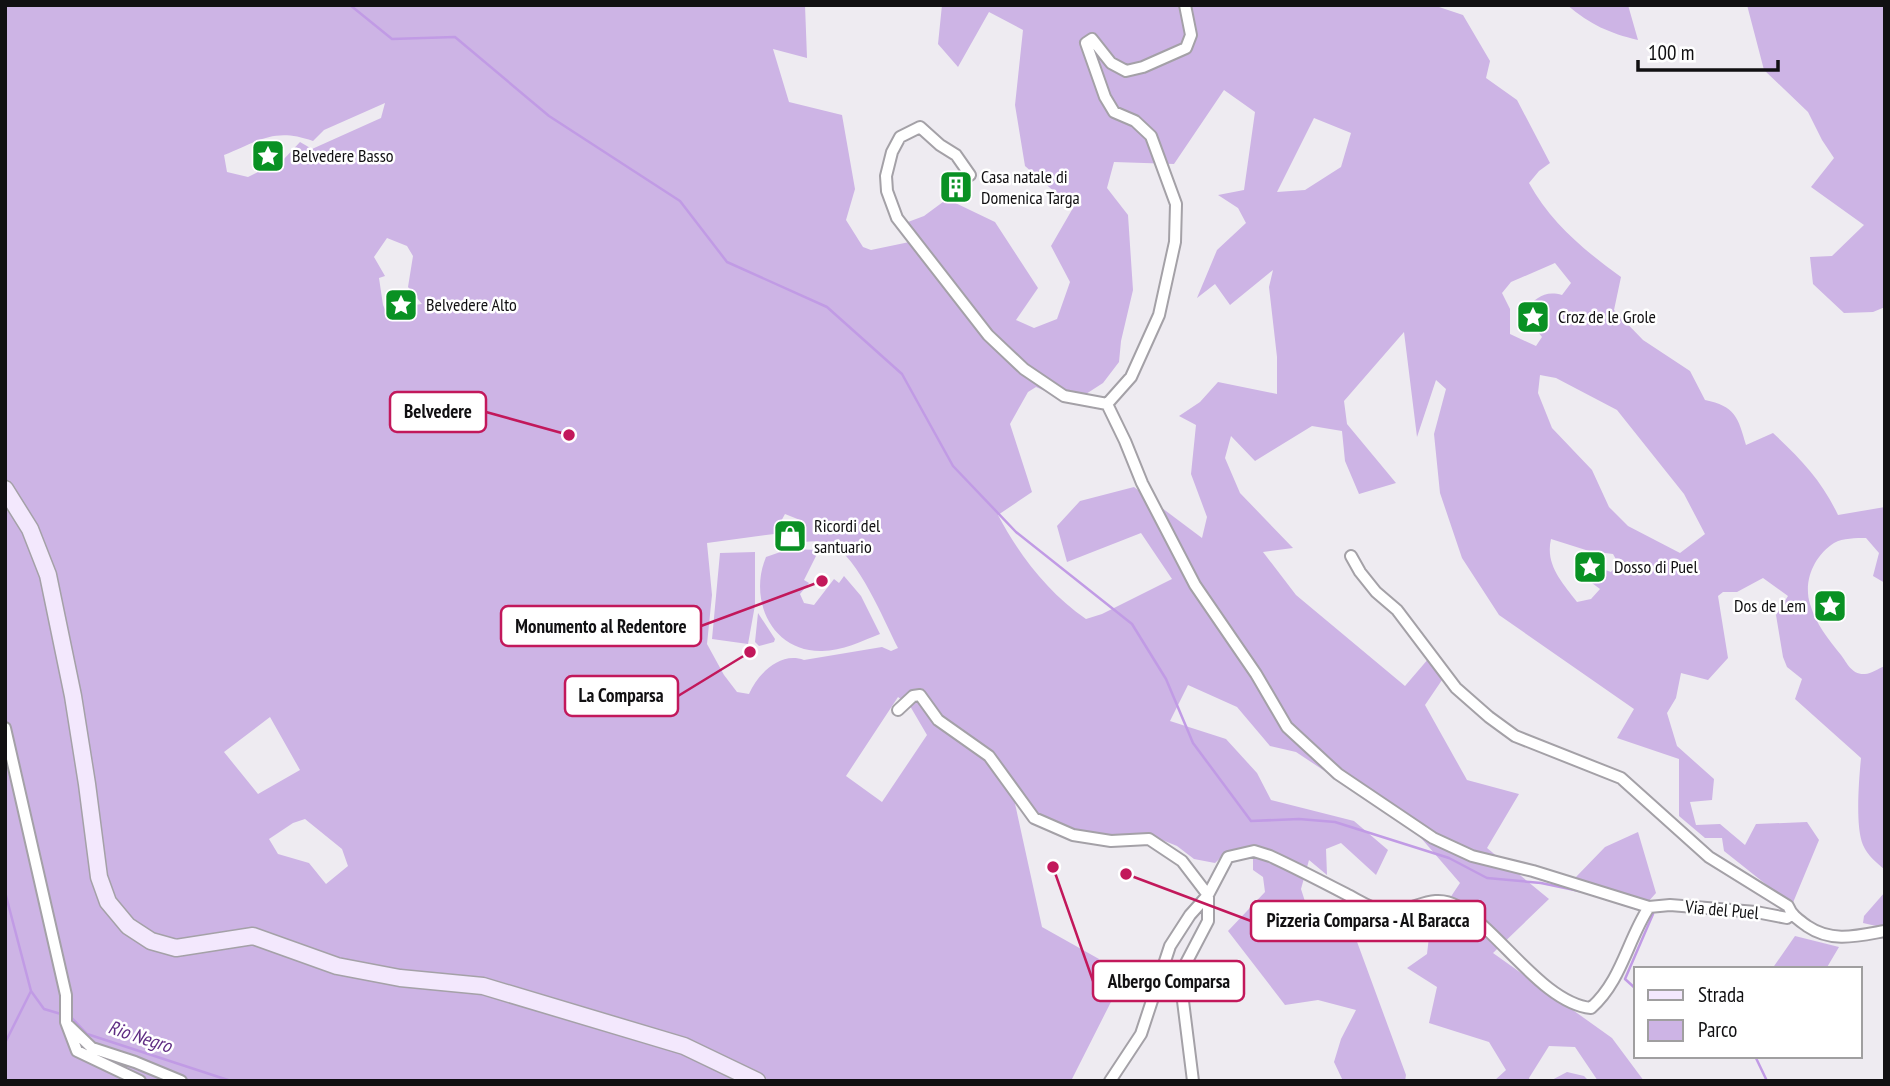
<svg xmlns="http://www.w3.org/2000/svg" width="1890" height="1086" font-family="'PT Sans Narrow',sans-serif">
<rect width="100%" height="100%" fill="#eeebf1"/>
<path fill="#cdb4e5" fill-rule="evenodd" d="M5,5H805L807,58L773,49L789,102L842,115L855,189L846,220L863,247L871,250L919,240L908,222L924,216L947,199L995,222L1038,288L1016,320L1034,328L1057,319L1070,282L1051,246L1073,208L1025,166L1015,105L1023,30L989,12L958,67L938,44L942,5H1433L1463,15L1490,61L1486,78L1517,100L1550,163L1539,171L1529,183C1551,223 1585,251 1621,277L1614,310L1643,340L1690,371L1705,400C1735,406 1738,417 1746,445L1773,433C1801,459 1822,481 1838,515L1885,507V583L1873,576L1879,553L1866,538C1856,538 1843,538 1834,543C1814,556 1803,581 1810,604C1816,624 1828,639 1841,655C1847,663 1852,675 1865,674C1871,674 1879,668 1885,666V870C1876,862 1868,856 1863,845C1855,826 1859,779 1861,758L1795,699L1802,679L1787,667L1783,657L1776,615L1788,596L1763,578L1737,592H1723L1718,596L1728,658L1708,680L1681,673L1676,698L1667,713L1677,746L1714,779L1712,800L1690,802L1696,825L1720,824L1745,845L1756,824L1807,822L1819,840L1792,905L1724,851L1722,838H1705L1679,816V759L1617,738L1634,709L1499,615L1462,558L1440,493L1434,434L1446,389L1436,380L1417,437L1404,332L1344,401L1347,424L1396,483L1359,494L1345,461L1342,431L1312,426L1255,461L1231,436L1225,458L1240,493L1293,548L1263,552L1296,595L1405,686L1429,658L1442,680L1425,705L1467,780L1519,794L1487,848L1549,899L1493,953L1612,1038L1644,1081H1598L1575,1047L1549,1046L1529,1078L1530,1081H1494L1506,1070L1489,1042L1429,1023L1437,987L1407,968L1427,954L1430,928L1460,883L1415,831L1296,752L1270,746L1237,707L1188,685L1170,721L1226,739L1257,773L1271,800L1354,821L1388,850L1376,875L1341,843L1326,849L1327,875L1309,860L1301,889L1311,920L1324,931L1356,939L1406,1075L1405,1081H1343L1334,1062L1341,1039L1356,1010L1318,1000L1285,1005L1228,931L1265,892L1263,877L1253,870V849L1229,850L1215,863L1194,859L1177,846L1150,835H1094L1056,824L1014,799L1042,927L1099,959L1116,992L1071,1081H771L687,1040L339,960L254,930L176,942L153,935L132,922L113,899L105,876L78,695L11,486L5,479ZM1224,90L1255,112L1244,190L1218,195L1238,208L1246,223L1217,250L1197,298L1215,284L1230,305L1273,270L1269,287L1277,357V394L1218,382L1200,402L1179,416L1196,425L1191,474L1207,517L1202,538L1134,487L1080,501L1057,526L1067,562L1141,533L1172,579L1102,614L1086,619C1048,593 1019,555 998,515L1032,492L1010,424L1028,392L1036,387L1072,403L1103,383L1119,362L1121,341L1133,290L1128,215L1107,188L1114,162L1174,164ZM385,103L381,118L312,149L300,142L283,160L248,177L227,172L224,155C259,141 274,127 313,141L324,130ZM1314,118L1351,133L1341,167L1305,190L1277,192ZM387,238L407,246L413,256L408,287L422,304L414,305L398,321L389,318L383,305L379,278L385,276L374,257ZM1555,263L1571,283L1562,295C1543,290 1536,299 1522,312L1542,337L1536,346L1510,334V309L1502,293L1511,282ZM1540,375L1556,378L1617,410L1684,494L1705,534L1680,553L1628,526L1609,507L1592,470L1552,428L1538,393ZM785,514L800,520L793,543C805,542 820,539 831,544C859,558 883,619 898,648L891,651L882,647L804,660C780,651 758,674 749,694L737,692L724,675L707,644L712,595L707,543L774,534ZM1551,539L1589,551L1613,554L1618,563L1611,572L1577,560L1576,571L1600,589L1591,599L1577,602C1562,582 1545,565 1551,539ZM898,697L910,706L927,735L882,802L846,776ZM270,717L300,770L258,794L224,752ZM305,819L342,849L348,866L326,884L309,863L278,854L269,839L293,823Z
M1567,5H1628L1638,40C1609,33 1591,25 1567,5Z
M1747,5H1885V307L1873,312L1844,313L1813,284L1810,257L1832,256L1864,225L1811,187L1834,158L1822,140L1808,112L1764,70Z
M5,500L24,532L42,577L67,697L93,879L148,946L252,942L482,992L682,1052L743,1081H5Z
M789,549L819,550L804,580L809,583L800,594L804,603L814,605L834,579L839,583L844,576L861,596L880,634C862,641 842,651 822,651C772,652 748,600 766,557Z
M755,552V605L748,644L712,639L720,553Z
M758,613L775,639L774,642L759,646L755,642Z
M1638,832L1656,893L1648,902L1575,878L1605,847Z
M1885,892V928L1863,923L1864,916Z
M1795,936L1839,947L1826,969H1772Z
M1567,1072L1584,1076L1589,1081H1550Z"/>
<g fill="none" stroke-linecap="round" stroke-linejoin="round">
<path stroke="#c19be5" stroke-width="2.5" d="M350,5L392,39L455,37L549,116L680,201L727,262L827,307L902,374L953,466L1016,532L1132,624L1166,679L1193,743L1251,821L1299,819L1335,822L1449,858L1487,878L1541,883L1584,892L1638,909
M5,892L31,991L44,1009L61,1014
M1636,989L1625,979L1653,914
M71,1017L87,1034L231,1081
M5,1043L31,991
M1755,1056L1767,1081"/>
<defs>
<path id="street" d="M970,175L956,155L940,145L920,127L900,137L892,152L886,176L887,191L897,218L988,335L1024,369L1064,396L1107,404
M1107,404L1125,441L1142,483L1195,585L1256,674L1287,727L1338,774L1433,838L1472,856L1533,871L1649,907L1670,905L1756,912L1787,918L1791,914
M1107,404L1131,377L1159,315L1175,242L1176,204L1151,136L1135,121L1114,112L1105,97L1086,43L1092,39L1111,63L1126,71L1143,67L1186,48L1191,35L1185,5
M1351,556L1360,572L1376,592L1397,610L1456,688L1489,717L1515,736L1621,778L1709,857L1788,906C1792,916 1799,920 1807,926C1832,943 1857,936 1885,931
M898,710L913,696L920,695L938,720L989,756L1034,818L1073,835L1111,841L1149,839L1182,861L1208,895V921L1185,965L1181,985L1193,1081
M5,728L66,995V1022L77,1051L140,1081
M69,1026L92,1048L135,1062L181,1081
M1110,1081L1141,1034L1170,946L1190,915L1208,895L1228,857L1254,851L1270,856C1296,868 1321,881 1346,894C1358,900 1372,910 1385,911C1412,914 1431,891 1457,906C1500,931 1543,1003 1591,1008C1622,980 1627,941 1649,907"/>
<path id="secondary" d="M5,489L30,529L48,575L73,696L87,784L99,877L108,902L128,926L151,941L176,948L253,936L337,966L400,978L483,986L684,1046L757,1081"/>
</defs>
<use href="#street" stroke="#a4a1a7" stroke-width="14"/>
<use href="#secondary" stroke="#a4a1a7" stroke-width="19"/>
<use href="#street" stroke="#fff" stroke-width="10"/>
<use href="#secondary" stroke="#f3e8fd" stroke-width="16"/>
</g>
<defs>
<symbol id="sight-square" viewBox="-11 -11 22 22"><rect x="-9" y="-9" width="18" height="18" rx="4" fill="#099123" stroke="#fff"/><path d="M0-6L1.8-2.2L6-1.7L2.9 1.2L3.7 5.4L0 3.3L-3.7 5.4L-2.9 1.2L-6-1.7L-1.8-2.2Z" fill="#fff"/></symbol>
<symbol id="building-square" viewBox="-11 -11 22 22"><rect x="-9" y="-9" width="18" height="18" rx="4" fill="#099123" stroke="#fff"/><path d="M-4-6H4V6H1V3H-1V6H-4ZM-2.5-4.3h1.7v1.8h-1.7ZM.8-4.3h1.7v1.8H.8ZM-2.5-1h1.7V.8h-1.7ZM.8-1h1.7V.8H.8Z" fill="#fff"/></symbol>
<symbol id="shop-square" viewBox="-11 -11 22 22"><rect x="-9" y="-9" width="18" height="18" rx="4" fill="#099123" stroke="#fff"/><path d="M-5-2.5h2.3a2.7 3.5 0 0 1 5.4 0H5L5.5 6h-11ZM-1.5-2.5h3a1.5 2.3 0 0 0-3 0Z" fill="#fff"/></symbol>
</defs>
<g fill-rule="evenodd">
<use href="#sight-square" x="249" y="137" width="38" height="38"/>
<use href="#building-square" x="937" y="168" width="38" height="38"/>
<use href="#sight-square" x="382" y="286" width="38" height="38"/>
<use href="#sight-square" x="1514" y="298" width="38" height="38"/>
<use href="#shop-square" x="771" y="517" width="38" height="38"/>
<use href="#sight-square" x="1571" y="548" width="38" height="38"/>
<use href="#sight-square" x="1811" y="587" width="38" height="38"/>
</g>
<g text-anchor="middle" stroke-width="5" stroke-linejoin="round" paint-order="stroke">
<g font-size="18" fill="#111012" stroke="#fff" text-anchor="start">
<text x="292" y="162">Belvedere Basso</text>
<text x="981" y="183">Casa natale di<tspan x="981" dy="21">Domenica Targa</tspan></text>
<text x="426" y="311">Belvedere Alto</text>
<text x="1558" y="323">Croz de le Grole</text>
<text x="814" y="532">Ricordi del<tspan x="814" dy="21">santuario</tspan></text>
<text x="1614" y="573">Dosso di Puel</text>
<text x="1806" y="612" text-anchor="end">Dos de Lem</text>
</g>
<g font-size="18" fill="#111012" stroke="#fff">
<text transform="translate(1722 910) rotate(5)" y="6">Via del Puel</text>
</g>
<g font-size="19" font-style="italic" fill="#5f2d83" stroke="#fff">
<text transform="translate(140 1036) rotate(18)" y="7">Rio Negro</text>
</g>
</g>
<path fill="none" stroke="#c2185b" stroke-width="2.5" d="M569 435L486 412M822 581L701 626M750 652L678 696M1126 874L1251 921M1053 867L1093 981"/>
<g fill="#c2185b" stroke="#fff" stroke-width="2.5">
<circle cx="569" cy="435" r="7"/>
<circle cx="822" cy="581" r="7"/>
<circle cx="750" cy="652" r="7"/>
<circle cx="1126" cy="874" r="7"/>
<circle cx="1053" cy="867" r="7"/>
</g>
<g fill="#fff" stroke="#c2185b" stroke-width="2.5">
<rect x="390" y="392" width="96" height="40" rx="7"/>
<rect x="501" y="606" width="200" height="40" rx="7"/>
<rect x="565" y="676" width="113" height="40" rx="7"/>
<rect x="1251" y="901" width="234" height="40" rx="7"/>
<rect x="1093" y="961" width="151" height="40" rx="7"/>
</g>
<g font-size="19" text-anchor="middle" font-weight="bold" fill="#111012">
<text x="438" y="418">Belvedere</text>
<text x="601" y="633">Monumento al Redentore</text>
<text x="621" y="702">La Comparsa</text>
<text x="1368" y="927">Pizzeria Comparsa - Al Baracca</text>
<text x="1169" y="988">Albergo Comparsa</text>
</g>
<rect width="1890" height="1086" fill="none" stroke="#111012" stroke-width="14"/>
<rect x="1634" y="967" width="228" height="91" fill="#ffffff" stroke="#a09fa0" stroke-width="2"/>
<rect x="1648" y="990" width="35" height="10" fill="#f3e8fd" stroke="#a09fa0" stroke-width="2"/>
<text x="1698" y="1002" font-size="21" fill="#111012">Strada</text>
<rect x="1648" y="1020" width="35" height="21" fill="#cdb4e5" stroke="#a09fa0" stroke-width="2"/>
<text x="1698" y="1037" font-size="21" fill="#111012">Parco</text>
<path d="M1638 60v10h140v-10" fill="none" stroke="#111012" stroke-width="3.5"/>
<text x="1648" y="60" font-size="21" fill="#111012" stroke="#ffffff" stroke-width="5" paint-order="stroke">100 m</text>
</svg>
